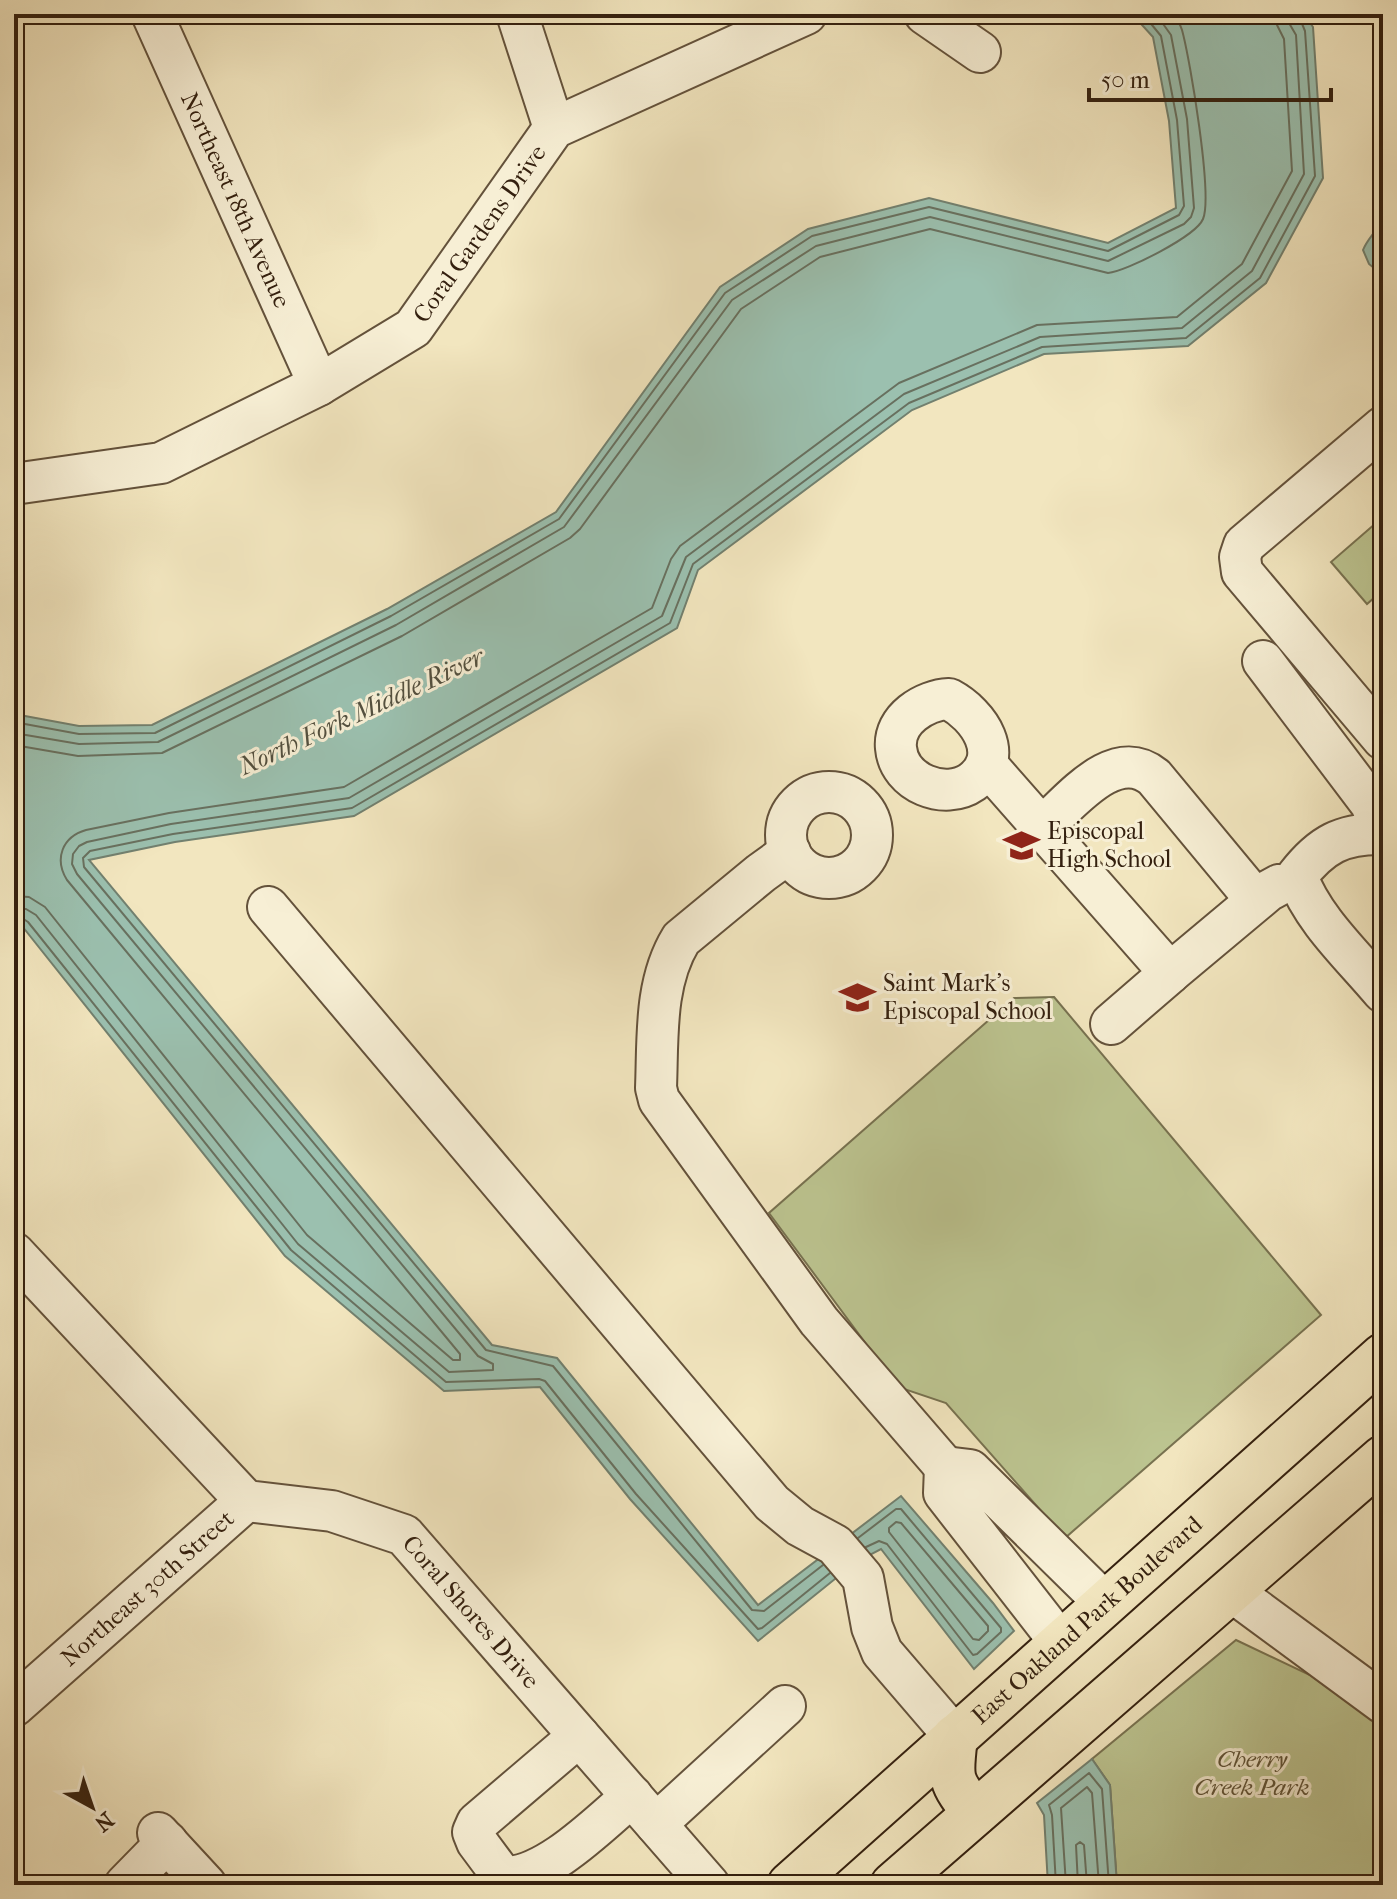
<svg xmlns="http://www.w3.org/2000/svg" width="1397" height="1899" font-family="'IM FELL French Canon',serif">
<rect width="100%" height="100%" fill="#f2e6bf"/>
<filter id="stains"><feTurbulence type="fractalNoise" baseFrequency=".0025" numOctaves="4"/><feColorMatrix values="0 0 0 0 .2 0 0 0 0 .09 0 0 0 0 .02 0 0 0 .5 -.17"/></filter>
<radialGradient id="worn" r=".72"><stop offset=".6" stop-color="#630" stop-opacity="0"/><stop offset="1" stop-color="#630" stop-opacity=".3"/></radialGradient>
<path fill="#bcc490" stroke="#787250" stroke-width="2" d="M1383,517V590L1367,604L1331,562Z
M1054,997L1321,1315L1065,1538L946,1403L898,1387L769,1213L1014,998Z
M1236,1640L1310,1675L1383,1728V1885H1117L1110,1785L1092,1759Z"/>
<path fill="#9bc0af" stroke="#72806f" stroke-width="2" d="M1132,14H1304L1313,27L1323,178L1266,283L1188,346L1044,354L912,410L698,570L677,628L354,816L175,842L89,860L492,1345L557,1358L758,1605L901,1496L993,1603L1014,1631L974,1669L881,1549L856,1562L758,1641L630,1499L540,1387L444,1391L285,1256L22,926L14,927V714L79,726L152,725L387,609L556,512L720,287L808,229L929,198L1108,243L1176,208L1169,121L1153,37Z
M1383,216V273H1380L1369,264L1363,250C1368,237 1379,230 1383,216Z
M1092,1759L1110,1785L1117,1885H1048L1044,1815L1037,1803Z"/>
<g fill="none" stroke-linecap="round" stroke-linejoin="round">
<path stroke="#68705f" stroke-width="2" d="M14,722L79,734L155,733L391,616L559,519L725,293L812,236L929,207L1108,251L1179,215L1184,206L1177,120L1161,36L1143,14
M14,733L79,744L158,742L396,625L564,527L732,300L816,246L930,217L1108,261L1184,224L1191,217L1194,208L1187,119L1171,35L1156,14
M14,745L78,756L162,753L402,636L570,538L580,529L741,309L820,257L930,229L1108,273C1127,271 1196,236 1203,219C1213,196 1190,59 1182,30C1180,23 1177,19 1172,14
M14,896L29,897L45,907L307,1235L453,1360H460V1354L67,880C54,859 62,837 86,830L169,813L344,787L652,608L671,559L680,546L899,383L1037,325L1177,317L1242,264L1292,171L1284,39L1277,25L1276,14
M14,909H26L36,915L298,1244L449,1372L493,1370V1364L478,1356L77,874L72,864L73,854L79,846L87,842L171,824L349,798L662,616L686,557L904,394L1040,337L1182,328L1252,271L1304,174L1296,35L1289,23L1288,14
M14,919L22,918L28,922L291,1250L446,1382L539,1379L545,1381L636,1494L758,1629L762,1628L830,1573
M896,1522L901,1523L988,1626V1631L979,1640L973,1639L889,1532V1528Z
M858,1538L896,1509H901L1001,1628V1632L977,1654L973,1655L887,1544L879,1541L866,1547
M823,1565L764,1611L752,1610L553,1366L486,1350L84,867L83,858L90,851L173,834L352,808L670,623L693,564L909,403L1042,347L1186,338L1260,278L1315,176L1305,31L1298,14
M1056,1885L1052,1815L1049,1805L1089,1773L1102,1789L1109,1885
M1066,1885L1061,1808L1087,1787L1092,1793L1099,1885
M1078,1885L1076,1845L1080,1842L1084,1845L1087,1885"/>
<defs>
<g id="minor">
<path id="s1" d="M152,14L319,385"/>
<path d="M517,14L554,128"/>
<path d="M925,14L980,52"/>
<path d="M1383,427L1244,545L1240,557L1242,572L1383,739"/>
<path id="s2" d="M14,484L161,463L319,385L413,328L554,128L806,14"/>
<path d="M1263,661L1371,804L1383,834"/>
<path d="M949,699C979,715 1007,756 972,782C945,801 899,783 896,748C893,719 925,700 949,699Z"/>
<path d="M987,765L1170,973L1111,1024"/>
<circle cx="829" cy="835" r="43"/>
<path d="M1042,827C1071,802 1114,745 1154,777L1256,900"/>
<path d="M1383,834C1342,833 1321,845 1297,876C1313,920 1353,956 1383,992"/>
<path d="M790,852L761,873L681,939C654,983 658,1038 656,1088L659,1100L819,1321L945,1467"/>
<path d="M268,907L772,1503L800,1526L835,1545L863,1578L872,1627L882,1652L955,1737"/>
<path d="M1170,973L1268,891L1279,885"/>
<path id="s3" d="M14,1253L246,1501L332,1511L404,1535L709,1885"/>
<path d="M1231,1591L1383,1703"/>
<path d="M1060,1642L944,1493L945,1467L970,1470L1105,1603"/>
<path id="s4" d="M14,1706L246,1501"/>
<path d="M579,1736L477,1823L473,1832L477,1842L503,1877C546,1879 600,1823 632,1796"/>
<path d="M656,1824L785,1706"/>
<path d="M158,1833L206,1885"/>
<path d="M125,1885L167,1842"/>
</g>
<g id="major">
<path d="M955,1737C950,1779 949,1780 975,1813"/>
<path id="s5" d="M790,1885L1383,1356"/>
<path d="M893,1885L1383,1458"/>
</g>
</defs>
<use href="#minor" stroke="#64523b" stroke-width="44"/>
<use href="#major" stroke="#34200f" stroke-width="48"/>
<use href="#minor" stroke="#f7efd5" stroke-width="40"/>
<use href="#major" stroke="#f2e6bf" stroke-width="44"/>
</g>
<defs>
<symbol id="school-bare" viewBox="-9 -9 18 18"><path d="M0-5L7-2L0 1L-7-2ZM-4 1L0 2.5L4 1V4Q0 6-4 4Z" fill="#8f2418" stroke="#f7efd5" stroke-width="2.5" paint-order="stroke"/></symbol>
</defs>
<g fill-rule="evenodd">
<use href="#school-bare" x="996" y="820" width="51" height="51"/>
<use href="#school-bare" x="832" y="972" width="51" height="51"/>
</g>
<g text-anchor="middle" stroke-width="6" stroke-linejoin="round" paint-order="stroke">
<g font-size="24" fill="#34200f" stroke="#f7efd5">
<text dy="8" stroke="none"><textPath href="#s1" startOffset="204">Northeast 18th Avenue</textPath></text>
<text dy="8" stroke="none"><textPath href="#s2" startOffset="550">Coral Gardens Drive</textPath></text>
<text dy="8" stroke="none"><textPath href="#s4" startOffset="178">Northeast 30th Street</textPath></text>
<text dy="8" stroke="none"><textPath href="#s3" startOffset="604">Coral Shores Drive</textPath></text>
<text dy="8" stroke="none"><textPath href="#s5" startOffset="398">East Oakland Park Boulevard</textPath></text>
</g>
<g font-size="24" fill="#34200f" stroke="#f7efd5" text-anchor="start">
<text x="1047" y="839">Episcopal<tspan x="1047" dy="28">High School</tspan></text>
<text x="883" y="991">Saint Mark's<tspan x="883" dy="28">Episcopal School</tspan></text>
</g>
<g font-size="24" font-style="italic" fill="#5d5136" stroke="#f7efd5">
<text x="1252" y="1767">Cherry<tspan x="1252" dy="28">Creek Park</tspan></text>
</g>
<g font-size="26" font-style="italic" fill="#53503f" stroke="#f7efd5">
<text transform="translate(361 711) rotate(-25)" y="9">North Fork Middle River</text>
</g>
</g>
<rect width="1397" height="1899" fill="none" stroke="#f2e6bf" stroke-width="48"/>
<rect x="16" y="16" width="1365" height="1867" fill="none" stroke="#34200f" stroke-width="4"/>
<rect x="24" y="24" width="1349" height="1851" fill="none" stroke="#34200f" stroke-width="2"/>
<g transform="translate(92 1807) rotate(140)" stroke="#f7efd5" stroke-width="6" paint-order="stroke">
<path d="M0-6L14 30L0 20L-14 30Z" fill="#34200f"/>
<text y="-12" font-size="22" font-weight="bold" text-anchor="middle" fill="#34200f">N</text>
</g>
<path d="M1089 88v12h242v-12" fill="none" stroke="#34200f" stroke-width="4"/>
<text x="1101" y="88" font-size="24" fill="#34200f" stroke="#f7efd5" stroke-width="6" paint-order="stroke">50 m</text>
<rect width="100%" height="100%" filter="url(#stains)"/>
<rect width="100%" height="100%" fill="url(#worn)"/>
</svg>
